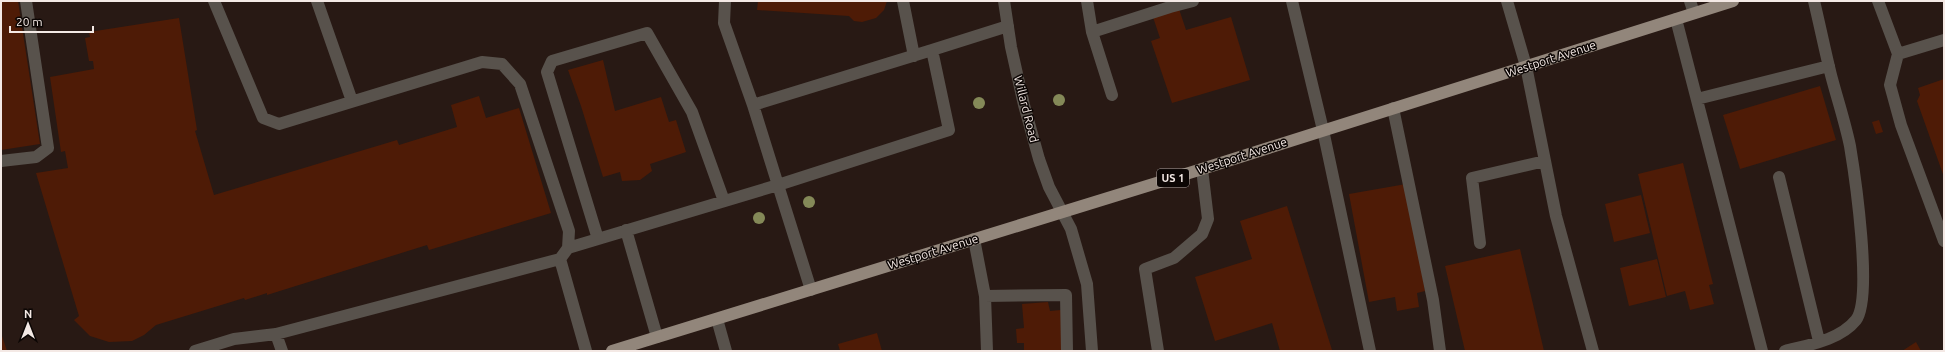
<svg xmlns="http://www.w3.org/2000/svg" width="1945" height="352" font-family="Ubuntu,sans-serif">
<rect width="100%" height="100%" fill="#281914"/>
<path fill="#4e1b06" d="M1,1H18L40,144L1,150Z
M758,1H887L884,10L876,18L862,22L854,21L849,16L757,10Z
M1179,9L1186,30L1231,17L1250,80L1172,103L1151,41L1160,38L1153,17Z
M179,18L197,130L195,131L214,195L397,140L399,145L457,127L451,105L479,96L486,118L519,108L551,213L429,250L427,245L267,295V293L245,300L244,298L156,325L144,335L132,341L109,342L90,336L74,320L79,316L36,173L68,168L65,151L61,152L50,77L94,69L93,61H89L85,38L90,37L89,32Z
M603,60L615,111L661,97L669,122L676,120L686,152L650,164L652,171L640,180L622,181L620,172L603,177L581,106L568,70Z
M1944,79V177L1917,101L1920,95L1918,88Z
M1820,86L1836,140L1740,169L1723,115Z
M1879,120L1883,132L1876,134L1872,122Z
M1683,163L1713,284L1709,285L1714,304L1690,310L1685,291L1667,296L1638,174Z
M1406,184L1425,291L1417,293L1419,307L1397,311L1395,297L1369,302L1349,194Z
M1641,195L1650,233L1614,242L1605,204Z
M1287,206L1332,350L1280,351L1272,323L1215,341L1195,277L1252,259L1240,221Z
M1520,249L1544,351H1465L1445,266Z
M1657,259L1666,297L1629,306L1620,268Z
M1048,302L1050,311L1061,310L1063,351H1024V343H1017L1016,329L1024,328L1022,304Z
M1,333L7,351H1Z
M877,333L882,351H840L838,344Z
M1916,342L1921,351H1902Z"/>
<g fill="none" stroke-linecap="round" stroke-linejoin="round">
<path stroke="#58524c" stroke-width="12" d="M317,1L352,101
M725,1L724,23L753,105
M903,1L914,56
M1004,1L1011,47L1024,105L1039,159L1049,187L1071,229L1087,284L1092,351
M1087,1L1092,32L1112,95
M1292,1L1323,130L1370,351
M1507,1L1526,66L1556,216L1593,351
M1690,1L1694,13
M1878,1L1898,54L1890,85L1901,125L1944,241
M1676,19L1762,351
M1092,32L1170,7L1193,1
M1898,54L1944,40
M1697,99L1829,66
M1393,108L1433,300L1440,351
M1,161L36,157L48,148L26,1
M1779,177L1819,341
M626,230L657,337
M598,239L547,72L552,61L647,33L692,112L724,201
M974,239L985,296L987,351
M1480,243L1472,178L1545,161
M568,248L778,185L753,105L932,50
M560,259L586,351
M811,290L778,185L949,130L932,50L1008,26
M985,296L1066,295L1067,351
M717,319L726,351
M276,334L282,351
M195,351L234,339L276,334L560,259L568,248L569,231L520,84L502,64L482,62L279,124L263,118L214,1
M1158,351L1145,269L1174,258L1202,234L1208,219L1202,169
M1785,351C1808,345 1840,340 1856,320C1873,298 1855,176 1850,146C1845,122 1837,98 1831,75C1825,51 1820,26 1814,1"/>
<path stroke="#92867b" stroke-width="12" d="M612,351L1202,169L1733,1"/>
</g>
<g fill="#848958">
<circle cx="1059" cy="100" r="6"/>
<circle cx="979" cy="103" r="6"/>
<circle cx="809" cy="202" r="6"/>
<circle cx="759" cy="218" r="6"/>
</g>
<g text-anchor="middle" stroke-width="3" stroke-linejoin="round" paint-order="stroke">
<rect fill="#0c0604" stroke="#aea5a2" stroke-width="1" x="1157" y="169" width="32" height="18" rx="3"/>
<g font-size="11" font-weight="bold" fill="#f4e9e5">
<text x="1173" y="182">US 1</text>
</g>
<g font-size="12" fill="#f4e9e5" stroke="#0c0604">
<text transform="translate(1551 59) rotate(-18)" y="4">Westport Avenue</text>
<text transform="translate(1026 109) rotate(76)" y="4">Willard Road</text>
<text transform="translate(1242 156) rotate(-18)" y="4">Westport Avenue</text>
<text transform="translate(933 252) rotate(-17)" y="4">Westport Avenue</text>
</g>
</g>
<rect width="1945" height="352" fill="none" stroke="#f4e9e5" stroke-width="4"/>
<g transform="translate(28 324)" stroke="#0c0604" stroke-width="3" paint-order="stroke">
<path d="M0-3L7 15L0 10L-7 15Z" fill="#f4e9e5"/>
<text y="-6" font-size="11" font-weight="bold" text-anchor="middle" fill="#f4e9e5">N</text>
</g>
<path d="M10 26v6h83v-6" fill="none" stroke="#f4e9e5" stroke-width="2"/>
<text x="16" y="26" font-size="12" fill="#f4e9e5" stroke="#0c0604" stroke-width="3" paint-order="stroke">20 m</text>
</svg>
